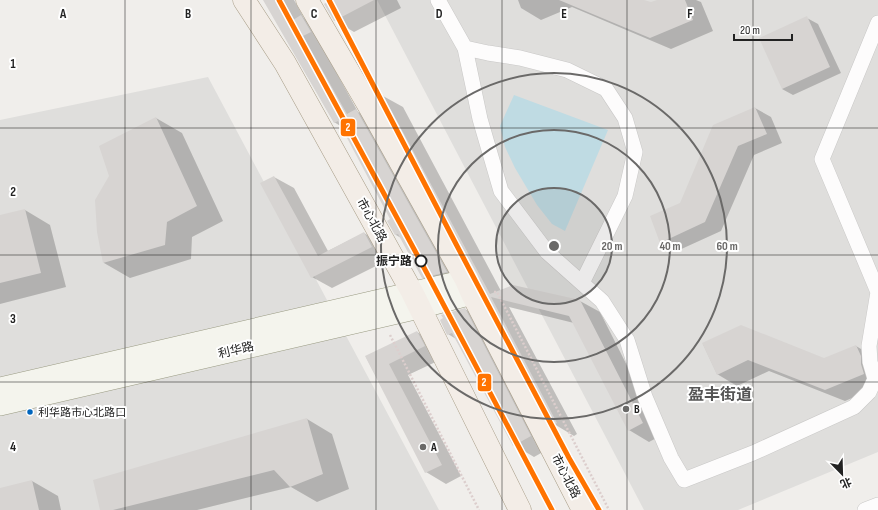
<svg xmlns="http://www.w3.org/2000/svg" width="878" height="510" font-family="'Sofia Sans Condensed','Noto Sans SC',sans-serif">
<rect width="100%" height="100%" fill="#f0eeeb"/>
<path fill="#dfdedc" d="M377,0H878V452L738,510H644Z
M208,77L439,510H0V120Z"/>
<path fill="#bfdbe3" d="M514,95L608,130L565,231L552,224L537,205L515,168L505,147L500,126Z"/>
<path fill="#0003" d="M264,0H294L304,18L321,28L323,48L358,112L376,122L466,283L443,289L422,277L401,238L396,235L391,219L342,127L334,122Z
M332,0H397L401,8L354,32L334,20Z
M518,0H641L651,4L659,0H696L701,2L713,31L671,49L572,7L541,20L521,8Z
M807,18L818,24L841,73L793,95L782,89Z
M383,96L403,107L501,291L580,301L600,312L662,435L649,442L629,430L574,323L509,307L577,434L574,436L554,424L478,274Z
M755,108L771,117L782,143L754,155L721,231L677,251L661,242L681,204Z
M156,118L182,133L223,221L192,237L191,259L130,278L104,263L98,232Z
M274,177L294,188L328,251L364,233L384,245L392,258L332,288L312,277Z
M25,210L50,225L66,287L0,304V216Z
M465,309L485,321L550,448L534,457L514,445L456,339L448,334Z
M417,332L437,343L444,358L408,375L461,476L446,484L426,472L366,357Z
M703,344L824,360L856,346L876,358L878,387L845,401L769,371L737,386L717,374Z
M307,419L332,434L349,489L317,502L291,487L197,510H101Z
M32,481L58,496L61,510H0V489Z"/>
<path fill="#d7d4d2" d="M263,0H281L293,20L301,15L311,32L303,36L347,114L356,109L447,272L422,278L398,234L395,235L387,221L390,219L338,121L334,123Z
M330,0H374L334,21L324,4Z
M559,0H644L651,2L657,0H685L693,20L650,38Z
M807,16L830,67L782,89L759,38Z
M383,95L490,294L513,285L580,300L643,423L628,431L569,316L491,297L557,423L553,425L483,289L477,274L378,97Z
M755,107L767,134L738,146L705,222L660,243L650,216L680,203L713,125Z
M156,117L197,206L167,222L165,245L103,263L97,232L95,200L109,176L99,146Z
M274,176L318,256L364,232L372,247L311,278L260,183Z
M25,209L41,273L0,283V215Z
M465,308L531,436L513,446L452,333L447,335L440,320L443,318L441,315Z
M741,325L824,358L856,345L861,356V364L864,374L825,390L748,360L717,375L702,343Z
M417,331L425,346L389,364L442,465L425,473L365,356Z
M307,418L323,474L290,487L274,470L113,510H100L93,480Z
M32,480L39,510H0V488Z"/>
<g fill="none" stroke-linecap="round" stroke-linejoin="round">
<defs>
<path id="street" d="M438,0L465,48L480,119L501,191L547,252L602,301L627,340L645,397L671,458L684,480L753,453L854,407L869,392L875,379L870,362L869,346L878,292L822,159L878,23
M465,48L488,53L520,58L567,70L606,89L625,118L635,152L625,196L582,283
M865,510L878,505"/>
<path id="secondary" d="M0,388L466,280
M0,405L419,308L472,294"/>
<path id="primary" d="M244,0L285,63L412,292L520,510
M307,0L370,108L466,280L472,294L583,510"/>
</defs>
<use href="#street" stroke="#c9c8c7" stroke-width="16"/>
<use href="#secondary" stroke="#999a82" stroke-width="22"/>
<use href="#primary" stroke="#a79c86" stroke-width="23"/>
<path stroke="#dccecd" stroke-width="2.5" stroke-dasharray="2 2" stroke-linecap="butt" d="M494,292H497L609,510
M390,335L479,510"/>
<use href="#street" stroke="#fdfcfc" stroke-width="15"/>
<use href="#secondary" stroke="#f4f4ed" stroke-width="21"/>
<use href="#primary" stroke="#f3ede7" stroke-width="22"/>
<defs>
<path id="metro-1" d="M279,0L421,262L552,510
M329,0L456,244L569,458L599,510"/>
</defs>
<use href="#metro-1" stroke="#fff" stroke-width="8"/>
<use href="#metro-1" stroke="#ff7300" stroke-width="5"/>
</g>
<path fill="none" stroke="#222" stroke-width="1" stroke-opacity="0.55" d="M125,0V510M251,0V510M376,0V510M502,0V510M627,0V510M753,0V510M0,128H878M0,255H878M0,382H878"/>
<circle cx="554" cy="246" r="58" fill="#6a6968" fill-opacity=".12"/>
<g fill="none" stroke="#6a6968" stroke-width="2">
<circle cx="554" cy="246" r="58"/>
<circle cx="554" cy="246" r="116"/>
<circle cx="554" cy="246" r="173"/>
</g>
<circle fill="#fff" stroke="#222" stroke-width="2" cx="421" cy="261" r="5.5"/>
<g fill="#6a6968" stroke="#fff" stroke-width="1.5">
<circle cx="626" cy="409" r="4"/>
<circle cx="423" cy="447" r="4"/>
</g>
<circle fill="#0065bd" stroke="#fff" stroke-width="1.5" cx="30" cy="412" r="3.5"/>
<g text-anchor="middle" stroke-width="4" stroke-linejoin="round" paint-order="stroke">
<g font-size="11" fill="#222" stroke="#fff" text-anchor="start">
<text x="38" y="416">利华路市心北路口</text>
</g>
<g font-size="12" fill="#222" stroke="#fff">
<text transform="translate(372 220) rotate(61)" y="4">市心北路</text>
<text transform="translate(236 350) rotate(-13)" y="4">利华路</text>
<text transform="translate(566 476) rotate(63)" y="4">市心北路</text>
</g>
<g font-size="12" font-weight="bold" fill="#222" stroke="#fff" text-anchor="end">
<text x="412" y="265">振宁路</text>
</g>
<g font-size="12" font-weight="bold" fill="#222" stroke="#fff" text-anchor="start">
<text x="634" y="413">B</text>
<text x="431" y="451">A</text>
</g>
<g font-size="16" font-weight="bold" fill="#555" stroke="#fff">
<text x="720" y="400">盈丰街道</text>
</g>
</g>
<g font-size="13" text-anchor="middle" font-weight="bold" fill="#222" stroke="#fff" stroke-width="4" stroke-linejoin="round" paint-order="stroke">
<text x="63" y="18">A</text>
<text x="188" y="18">B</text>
<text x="314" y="18">C</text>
<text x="439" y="18">D</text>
<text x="564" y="18">E</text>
<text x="690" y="18">F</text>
<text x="13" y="68">1</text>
<text x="13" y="196">2</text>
<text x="13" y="323">3</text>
<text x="13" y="451">4</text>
</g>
<circle cx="554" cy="246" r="6" fill="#6a6968" stroke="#fff" stroke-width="2"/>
<g font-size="12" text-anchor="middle" font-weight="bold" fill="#6a6968" stroke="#fff" stroke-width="4" stroke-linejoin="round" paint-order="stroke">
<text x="612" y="250">20 m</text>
<text x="670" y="250">40 m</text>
<text x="727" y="250">60 m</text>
</g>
<g stroke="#fff" stroke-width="1.5">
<rect x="340" y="118" width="16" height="19" rx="4" fill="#ff7300"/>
<rect x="477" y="373" width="15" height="19" rx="4" fill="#ff7300"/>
</g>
<g font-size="11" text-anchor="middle" font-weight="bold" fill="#fff">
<text x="348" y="131">2</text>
<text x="484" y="386">2</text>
</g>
<g transform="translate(842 474) rotate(157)" stroke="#ffffff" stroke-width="3" paint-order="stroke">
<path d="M0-3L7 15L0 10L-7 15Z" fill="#222222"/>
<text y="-6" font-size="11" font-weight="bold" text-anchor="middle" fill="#222222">北</text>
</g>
<path d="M734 34v6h58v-6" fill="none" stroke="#222222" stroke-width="2"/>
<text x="740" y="34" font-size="12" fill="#222222" stroke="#ffffff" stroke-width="3" paint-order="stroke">20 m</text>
</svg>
